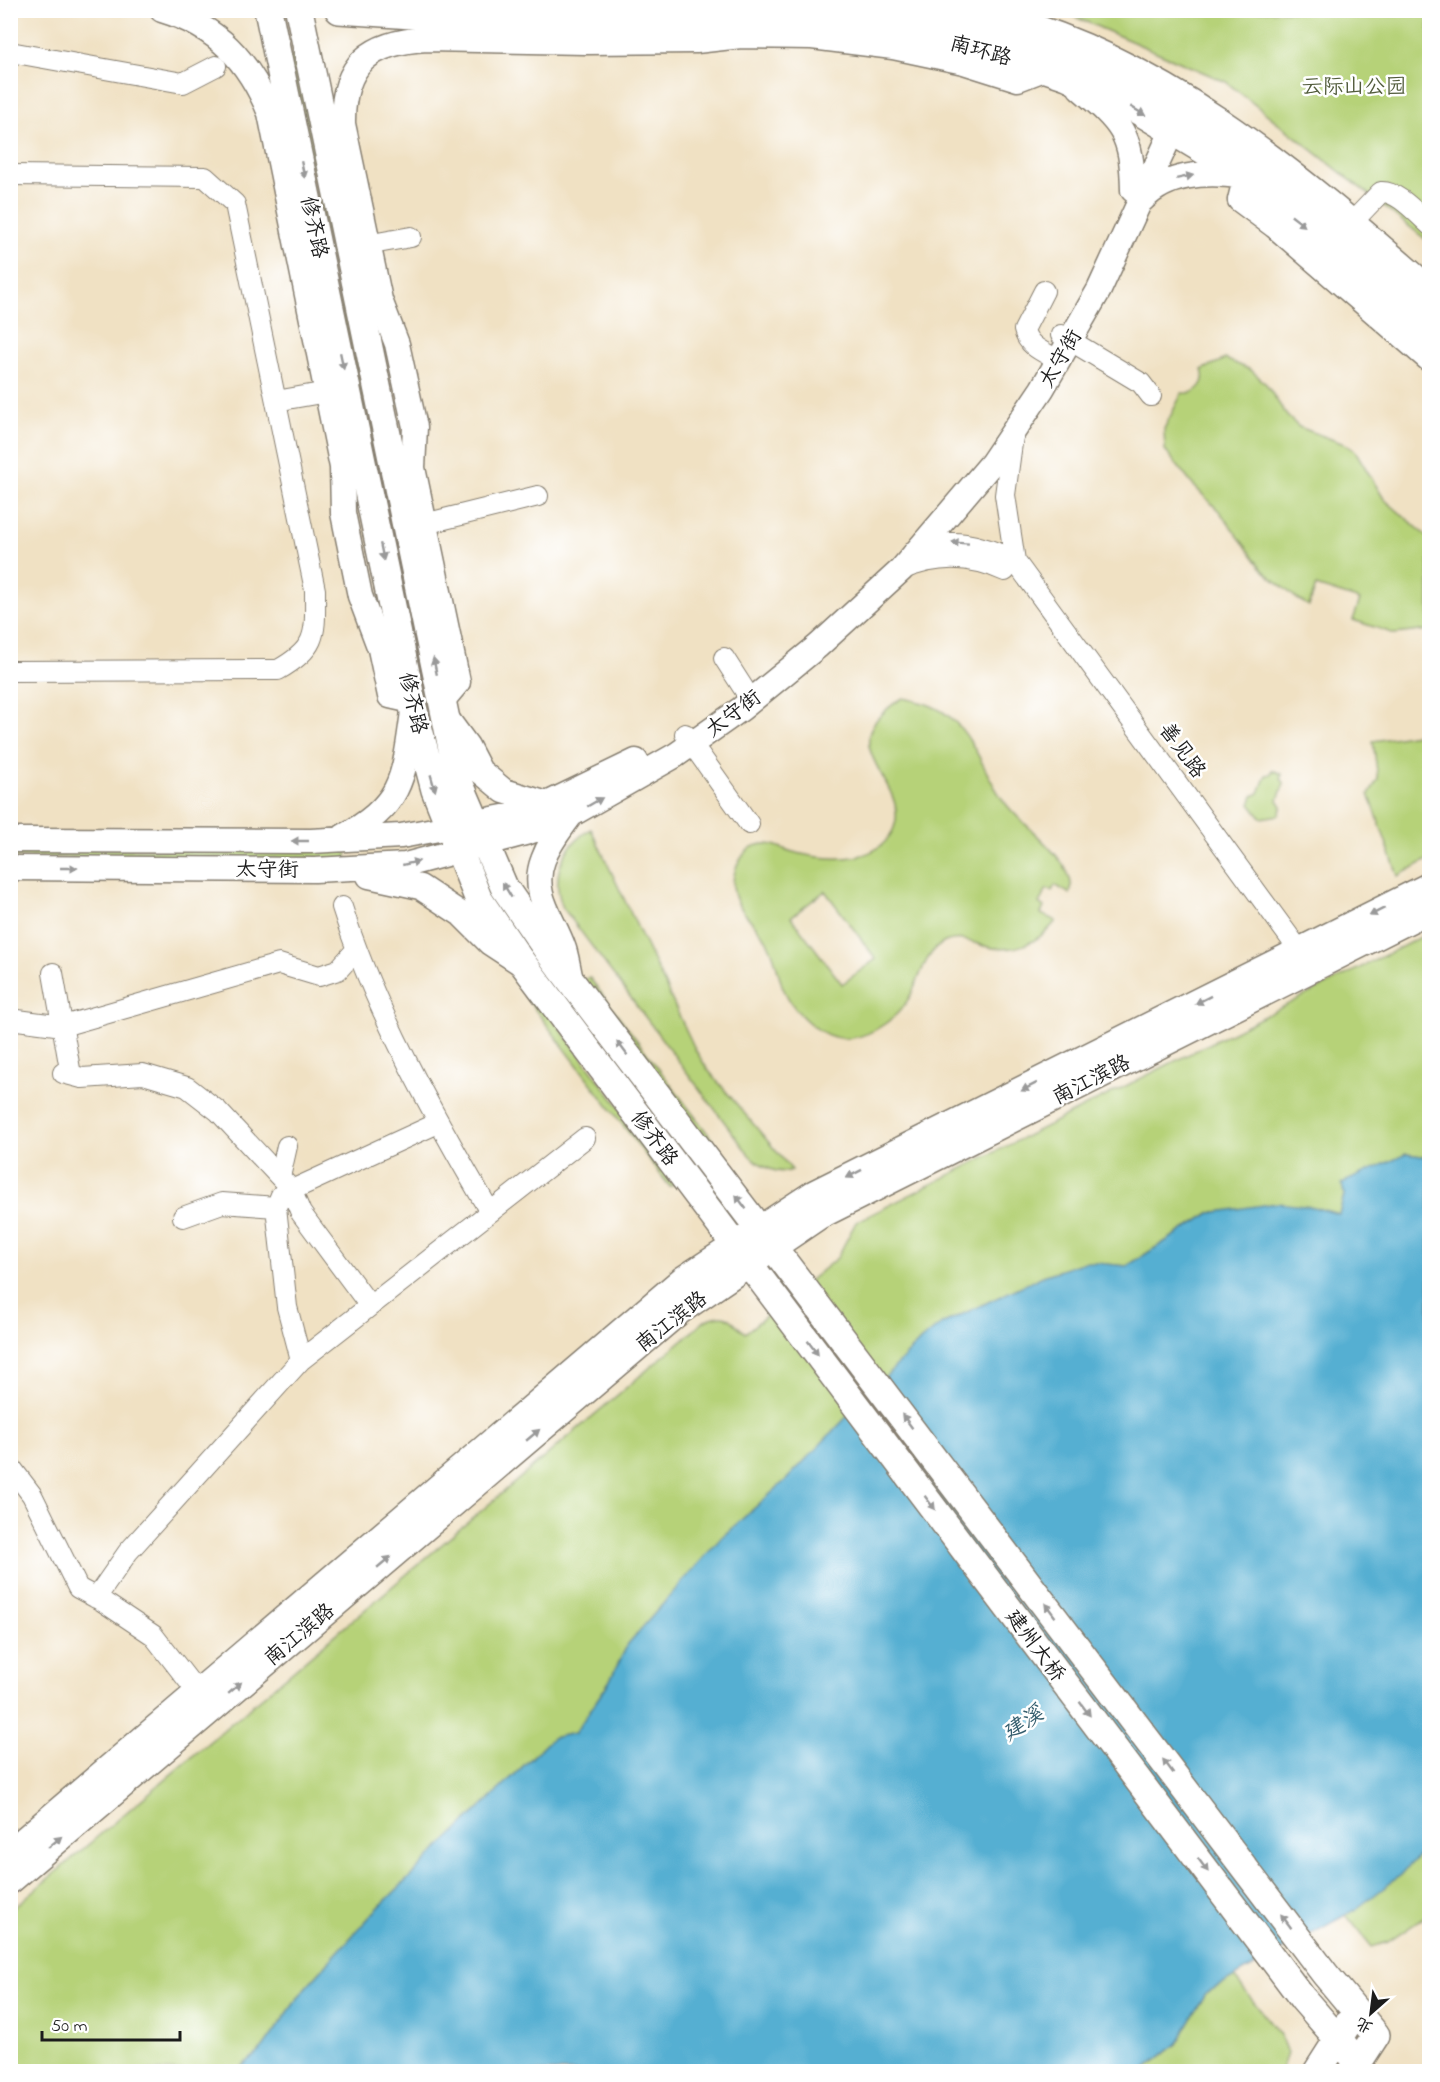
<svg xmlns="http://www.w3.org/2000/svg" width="1440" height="2082" font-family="'Indie Flower','LXGW WenKai TC',sans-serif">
<rect width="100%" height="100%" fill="#fff"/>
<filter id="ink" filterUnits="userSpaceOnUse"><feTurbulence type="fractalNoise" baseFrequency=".0167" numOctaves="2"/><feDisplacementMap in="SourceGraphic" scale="12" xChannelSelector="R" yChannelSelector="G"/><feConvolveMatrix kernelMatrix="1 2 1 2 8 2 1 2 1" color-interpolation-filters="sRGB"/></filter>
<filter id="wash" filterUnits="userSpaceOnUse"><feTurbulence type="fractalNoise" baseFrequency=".008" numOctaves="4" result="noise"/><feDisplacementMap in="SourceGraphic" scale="24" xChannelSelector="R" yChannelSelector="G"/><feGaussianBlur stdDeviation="1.35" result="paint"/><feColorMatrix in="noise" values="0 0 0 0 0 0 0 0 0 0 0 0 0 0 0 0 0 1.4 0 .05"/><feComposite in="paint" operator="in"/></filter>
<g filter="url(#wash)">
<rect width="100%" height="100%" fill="#f0e1c3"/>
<path fill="#b6d278" stroke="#69774a" stroke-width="1.5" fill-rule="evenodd" d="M1061,11H1429V242L1226,82Z
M298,54L440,744L431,745L289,56Z
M1225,359L1251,370L1266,384L1287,416L1299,427L1347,445L1356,452L1384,499L1429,538V630L1395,634L1353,620L1360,600L1316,586L1309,606L1297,599L1263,570L1220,512L1192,484L1165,450L1164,429L1182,393C1196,395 1207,383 1202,370Z
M903,698C922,702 939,706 953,720C980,745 987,785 1012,811C1028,829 1080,867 1070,894L1055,885L1052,891L1047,889L1039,903L1044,907L1041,914L1056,921C1038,944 1012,954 984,946C970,942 960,936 945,942C924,952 920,980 909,998C899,1017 873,1035 852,1038C823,1043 794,1013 783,988C778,974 776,959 769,945C756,919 725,907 735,871C738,860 747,847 758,845C770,841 782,849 793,852C824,860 874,866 892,832C914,790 843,754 879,717C887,709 893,703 903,698ZM825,891L876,959L842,984L791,917Z
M1429,732V859L1398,876L1369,794L1378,779L1373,741Z
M1272,770L1282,774L1281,778L1284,783L1278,800L1282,806L1279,815L1261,818L1250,804L1253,796L1259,793L1266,775L1271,774Z
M591,829L696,1051L708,1070L792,1170C777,1176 762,1166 750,1156L563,908C550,876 562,846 591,829Z
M11,848L347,851V859L11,857Z
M1429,933V1157L1406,1154L1344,1195L1339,1215L1313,1207L1211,1212L1127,1266L1085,1262L1043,1276L942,1324L921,1340L786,1480L722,1537L628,1644L609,1682L575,1733L552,1738L375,1911L305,1988L263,2048L236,2071H11L10,1911L706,1320C728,1311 729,1318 745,1333L837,1258L856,1222Z
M589,977L721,1151L715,1155L583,981Z
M531,990L677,1183L670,1187L524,995Z
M1429,1843V1914L1388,1942L1372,1947L1346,1915L1401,1875Z
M1234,1977L1280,2035L1287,2053L1281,2071L1142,2072L1177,2044L1206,1993Z"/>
<path fill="#54afd2" stroke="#386677" stroke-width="1.5" d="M1406,1154L1429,1157L1430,1843L1401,1875L1356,1909L1206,1993L1177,2044L1142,2071L236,2072L263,2048L305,1988L375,1911L552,1738L575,1733L609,1682L628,1644L683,1581L722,1537L786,1480L921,1340L942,1324L1043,1276L1085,1262L1127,1266L1210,1213L1277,1203L1313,1207L1339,1214L1344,1195L1342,1183Z"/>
</g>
<g filter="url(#ink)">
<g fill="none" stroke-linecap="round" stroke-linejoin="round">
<defs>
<path id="minor" d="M10,52L183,83L216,66
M10,175L205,177L235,204L315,590C315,633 319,647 278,670L10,671
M1342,233L1381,192C1398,191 1417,214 1430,225
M355,247L411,237
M1044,291L1024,330C1028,347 1044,352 1058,360
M1061,335L1141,383L1151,396
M276,401L327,392
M1013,436L1005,495L1015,561L1307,961
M412,527L538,496
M914,551C950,536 981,544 1015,561
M901,570C937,555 969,555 1005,571
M724,658L751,700
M685,734L749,824
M342,907C375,1011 435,1118 490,1212
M53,973L71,1075
M10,1019L63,1026L279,964L319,976L338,970L356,950
M63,1073L82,1078L143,1074L187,1087L218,1111L291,1189L301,1213L370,1306
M280,1177L287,1146
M183,1217L222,1203L276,1207
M301,1360L287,1307L276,1207L281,1195L438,1123
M10,1466L32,1495L78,1588L102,1601L153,1635L205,1702
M96,1598L128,1552L301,1360L585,1138"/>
<path id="tertiary" d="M162,10C218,27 248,60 270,113L342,467L343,513L360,596L380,649L390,696L412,701
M976,10C1156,50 1295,171 1430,289
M1080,88C1122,124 1132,133 1133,190
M1245,180L1240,200L1275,226L1430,360
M1142,200C1167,173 1205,172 1240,176
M442,701L458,682L413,468L415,427L397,344L380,300L343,124C342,63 371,42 427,39L586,42L696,41L741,36L812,37L893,47L964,62L1018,79L1044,69
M445,716L467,746L480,771L504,791L547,804
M570,816C560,830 549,843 543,860C530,894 554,919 564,949C567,959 569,971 571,981
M344,836C404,804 404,775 413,712
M10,840L311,841L401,836L514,815L547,804L636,761
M10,868L315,870L405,865L529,832L558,822L676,755L741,709L818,646L901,570L992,463L1042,389L1099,290L1180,114
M369,876L420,887L461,914L490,943L522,964"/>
<path id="secondary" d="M268,10L413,707L435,790L478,898L518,957L1303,1999L1358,2062
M299,10L459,782L504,887L548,951L1325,1974L1376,2035L1352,2072
M339,10L485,20L779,15L894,28L997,52L1067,76L1127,104L1223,162L1314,233L1430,335
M913,10L973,23L1041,45L1138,86L1237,146L1430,308
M10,1853L683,1280L814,1194L1430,886
M10,1880L680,1310L818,1216L1430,909
M1317,2072L1347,2025"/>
</defs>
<use href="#minor" stroke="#867e70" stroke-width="22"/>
<use href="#tertiary" stroke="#867e70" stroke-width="27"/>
<use href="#secondary" stroke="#867e70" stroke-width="30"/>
<use href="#minor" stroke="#fff" stroke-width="20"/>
<use href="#tertiary" stroke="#fff" stroke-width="24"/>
<use href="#secondary" stroke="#fff" stroke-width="27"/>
</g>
<defs><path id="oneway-solid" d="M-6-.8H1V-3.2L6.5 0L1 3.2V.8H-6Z" transform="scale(1.5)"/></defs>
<g fill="#999">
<use href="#oneway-solid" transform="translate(1138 111) rotate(31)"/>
<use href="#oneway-solid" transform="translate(303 170) rotate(78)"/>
<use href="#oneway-solid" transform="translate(1185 177) rotate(-12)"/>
<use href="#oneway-solid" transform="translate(1298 221) rotate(38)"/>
<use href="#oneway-solid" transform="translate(342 361) rotate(78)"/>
<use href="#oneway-solid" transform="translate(960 543) rotate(-176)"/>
<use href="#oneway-solid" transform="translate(382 552) rotate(78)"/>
<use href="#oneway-solid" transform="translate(435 666) rotate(-102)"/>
<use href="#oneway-solid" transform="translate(433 783) rotate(74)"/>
<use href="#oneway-solid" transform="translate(595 802) rotate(-30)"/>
<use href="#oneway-solid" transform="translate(300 841) rotate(-180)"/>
<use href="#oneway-solid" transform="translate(411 863) rotate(-13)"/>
<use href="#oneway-solid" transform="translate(69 868)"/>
<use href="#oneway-solid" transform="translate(507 890) rotate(-121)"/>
<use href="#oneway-solid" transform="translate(1377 912) rotate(153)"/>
<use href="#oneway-solid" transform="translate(1203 1000) rotate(153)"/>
<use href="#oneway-solid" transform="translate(622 1048) rotate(-127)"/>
<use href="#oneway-solid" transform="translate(1029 1087) rotate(153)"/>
<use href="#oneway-solid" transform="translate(854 1174) rotate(153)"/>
<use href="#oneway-solid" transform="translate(741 1202) rotate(-127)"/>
<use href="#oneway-solid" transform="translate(813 1348) rotate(53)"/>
<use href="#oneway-solid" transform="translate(907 1421) rotate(-127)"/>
<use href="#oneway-solid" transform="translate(533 1435) rotate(-40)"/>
<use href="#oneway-solid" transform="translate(930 1503) rotate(53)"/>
<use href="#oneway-solid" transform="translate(384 1562) rotate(-40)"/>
<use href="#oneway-solid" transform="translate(1050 1610) rotate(-127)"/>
<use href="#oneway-solid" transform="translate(235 1688) rotate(-41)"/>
<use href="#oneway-solid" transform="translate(1085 1709) rotate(53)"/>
<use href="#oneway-solid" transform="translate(1168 1766) rotate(-127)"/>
<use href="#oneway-solid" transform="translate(55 1842) rotate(-40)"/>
<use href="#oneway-solid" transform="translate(1203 1865) rotate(53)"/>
<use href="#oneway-solid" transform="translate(1286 1921) rotate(-127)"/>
</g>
</g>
<g text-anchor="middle" stroke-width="5" stroke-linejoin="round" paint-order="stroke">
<g font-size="21" fill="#1c1c1c" stroke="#fff">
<text transform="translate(981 50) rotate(15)" y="7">南环路</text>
<text transform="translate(315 227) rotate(78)" y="7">修齐路</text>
<text transform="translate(1060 358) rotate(-60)" y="7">太守街</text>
<text transform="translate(414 703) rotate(77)" y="7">修齐路</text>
<text transform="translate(733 713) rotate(-37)" y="7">太守街</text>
<text transform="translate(1183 750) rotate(54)" y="7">善见路</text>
<text x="267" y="876">太守街</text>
<text transform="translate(1091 1079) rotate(-27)" y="7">南江滨路</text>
<text transform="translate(655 1138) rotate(53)" y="7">修齐路</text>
<text transform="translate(671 1321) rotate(-38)" y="7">南江滨路</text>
<text transform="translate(299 1634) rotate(-40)" y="7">南江滨路</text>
<text transform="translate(1036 1645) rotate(53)" y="7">建州大桥</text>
</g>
<g font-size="21" fill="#525c3c" stroke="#fff">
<text x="1354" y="93">云际山公园</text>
</g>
<g font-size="22" font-style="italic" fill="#355e6e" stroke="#fff">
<text transform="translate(1022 1722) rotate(-34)" y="8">建溪</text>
</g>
</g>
<rect width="1440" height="2082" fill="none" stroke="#fff" stroke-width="36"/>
<g transform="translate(1371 2013) rotate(208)" stroke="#ffffff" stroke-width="4.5" paint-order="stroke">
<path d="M0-4.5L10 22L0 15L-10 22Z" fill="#1c1c1c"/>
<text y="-9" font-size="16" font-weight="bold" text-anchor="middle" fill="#1c1c1c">北</text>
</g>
<path d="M42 2031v9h138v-9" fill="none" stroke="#1c1c1c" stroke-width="3"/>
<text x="51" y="2031" font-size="18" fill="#1c1c1c" stroke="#ffffff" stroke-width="4.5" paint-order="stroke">50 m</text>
</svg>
